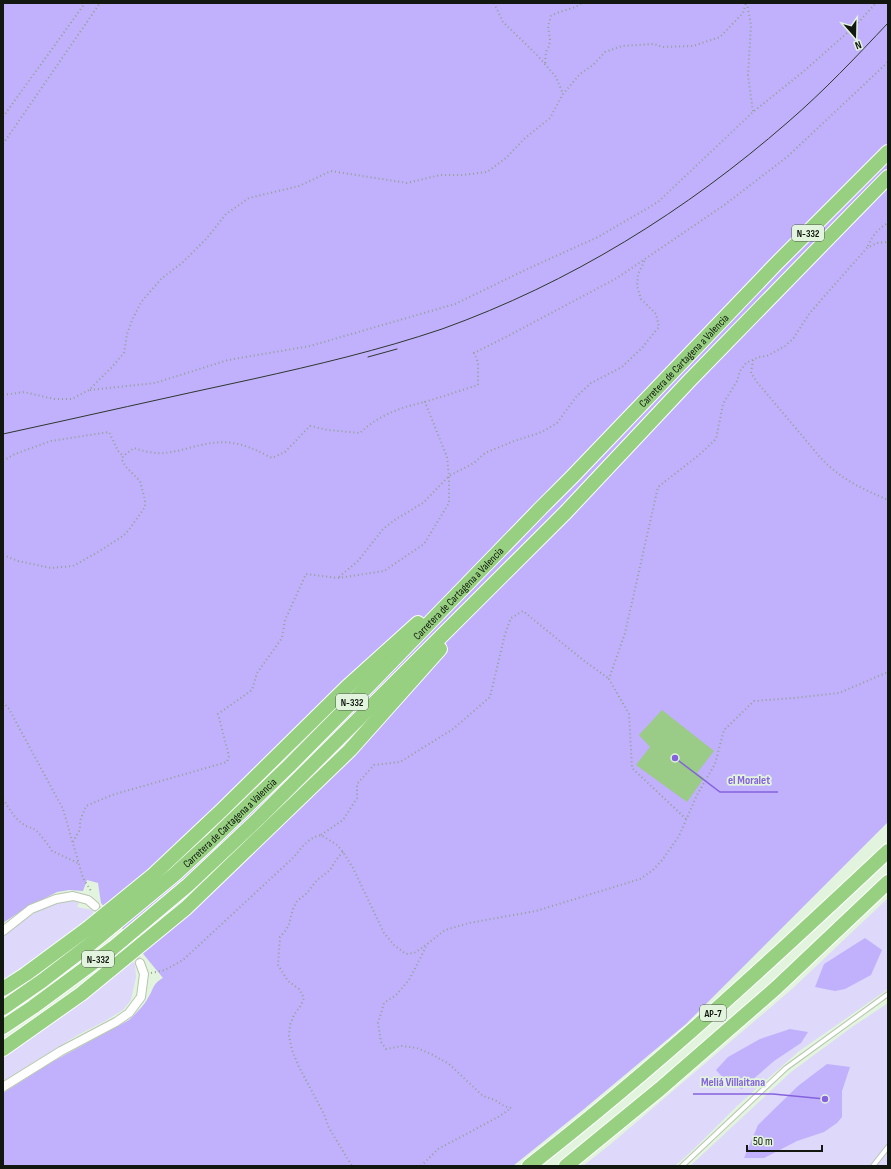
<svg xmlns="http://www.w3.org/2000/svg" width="891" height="1169" font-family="'Sofia Sans Condensed',sans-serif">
<rect width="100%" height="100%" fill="#e3f4de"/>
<path fill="#ded8fa" d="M888,898V989L798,1052L737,1106L696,1147L675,1166H583L612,1143L792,989Z
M73,901L79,903L77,907L93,910L94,916L66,939L3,982V936C17,925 32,913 48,906C56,902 65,901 73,901Z
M133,960L135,964L136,977L131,1000L123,1010L105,1021L76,1036L3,1081V1058L34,1036Z
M888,1003V1166H690L791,1072L852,1027Z"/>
<path fill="#c1b1fc" d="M3,3H888V822L686,1024L584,1109L513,1166H3V1093L52,1062L129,1020C136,1013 143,1007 148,998C154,989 152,984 163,978L101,903L98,883L87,880L83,891L69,890L57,892L24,909L3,923Z
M865,938L882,950L871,975L845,989L835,991L815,987L824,964Z
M790,1029L808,1032L801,1043L774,1061L742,1089L727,1082L716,1070L728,1057L760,1039Z
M827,1064L850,1067L842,1091V1117L837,1123L824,1132L797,1141L764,1158H744L758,1125L798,1086Z"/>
<path fill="#9acb87" d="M662,710L714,751L697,773L704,778L687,802L636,765L650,747L639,735Z"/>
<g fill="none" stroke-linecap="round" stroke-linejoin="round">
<path stroke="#c4d3bf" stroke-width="8" stroke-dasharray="8 4" stroke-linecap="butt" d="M95,906L127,944L140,963"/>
<defs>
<path id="lane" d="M682,1166L786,1068L888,994
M873,1166L888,1147"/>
<path id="street" d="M3,931L31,909L56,899L73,896L88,900L95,906
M3,1087L61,1051L116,1022L129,1013L141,997L144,974L140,963"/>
<g id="highway">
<path d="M3,989L26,974L87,929L152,876L222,810L347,687L418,623"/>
<path id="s1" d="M3,1008L42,981L89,945L174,875L210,842L289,766L373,681L539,510L572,477L776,264L888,152"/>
<path d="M3,1027L33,1007L113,948L188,885L259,818L566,512L690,380L888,177"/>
<path d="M3,1049L81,994L186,908L350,750L440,649"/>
<path d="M529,1166C655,1068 772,960 888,851"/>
<path d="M566,1166L660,1089L776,988L888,882"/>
</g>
</defs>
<use href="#lane" stroke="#b6c6b0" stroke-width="6"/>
<use href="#street" stroke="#b6c6b0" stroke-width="10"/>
<use href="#highway" stroke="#fff" stroke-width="16"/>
<path stroke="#93a090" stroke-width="2" stroke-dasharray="1 3" stroke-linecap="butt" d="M494,3L503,22L537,55L556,77L563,94
M747,3L751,25L748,75L753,112
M545,63L546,52L549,46L550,39L548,26L551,16C560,10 573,10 582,3
M3,117L85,3
M3,144L100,3
M868,246C872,236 878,229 888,223
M753,360L751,373L757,382L819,456C828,466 839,475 851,482C862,489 875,494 888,500
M90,390L155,383L228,360L310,346L455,304L523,271L598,237L658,202L753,112L804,71L856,25L876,3
M3,395L24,392L54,399H72L89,390L111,368L124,353L127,334L133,318L142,301L162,278L182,263L207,238L226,214L249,198L299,186L331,171L407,183L440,175H462L487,172L506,158L524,139L550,118L563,94L580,74L593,65L605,52L622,46L654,44L663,47L693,46L720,37L743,13L746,3
M3,461L15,454L51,441L109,432L118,451L123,456
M3,555L18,561L51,568L73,566L98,552L123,536L128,531L145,507V500L140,481L126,467L122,460L123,456L134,448C143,451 154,454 164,453C187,451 209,439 232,443C247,445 258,451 272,458L285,452L307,429L310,426L328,430L360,433C377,416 401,407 425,402
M339,577L358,561L383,529L396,519L423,503L449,476L474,463L485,453L514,441L542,432L557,423L576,397L591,383L622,367L642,348L653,334L659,327L656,314L641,299L637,286L638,274L645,260
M3,702L9,709L63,809L83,878L91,891
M3,799C9,808 14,818 23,824C26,827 31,827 34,829C38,831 50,847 52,851L78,863
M686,819L632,768L629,714L609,679L625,633L658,487L699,455L716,439L723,404L737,381L740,371L746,363L759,357L767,356L785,346L793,339L809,314L829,291L867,248L877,243L888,242
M321,835L343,820L357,798V784L374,765L400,762L453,729L490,697L505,634L511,618L523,611L583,660L608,678
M73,842L80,829V821L86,806L93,803L112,795L227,762L229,756L218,714L252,690L257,673L282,638L285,620L306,574L338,578L384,571L424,544L449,503V476L447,457L425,402L478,385V362L474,353L506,337L617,278L723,206L787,157L888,62
M343,852L336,860L330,870L317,880L307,893L297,901L293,909L289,924L286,930L280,937L278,965L288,981L299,989L304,998L301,1005L294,1015L290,1025L289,1036L292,1050L299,1067L324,1114L329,1128L352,1166
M151,973L165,970L183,960L294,857C301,848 308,838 321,835L337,845L343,852L353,868L384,933L394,945L406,954L414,953L422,948L445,930L469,923L536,911L640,879L653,870L663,859L679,836L697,795L715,764L724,730L754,701L794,698L839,693L888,672
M421,1166L438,1149L500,1116L511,1108L504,1106L495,1100L483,1096L449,1064L433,1055L417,1048L402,1046L386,1049L381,1042L378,1023L384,1003L396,995L409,980L426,947"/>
<use href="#lane" stroke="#fff" stroke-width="4"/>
<use href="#street" stroke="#fff" stroke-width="8"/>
<use href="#highway" stroke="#96d080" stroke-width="14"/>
<path stroke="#2f372d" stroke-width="1" d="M368,357L397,349
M3,434C86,416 169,397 253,379C316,365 380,350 442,329C570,283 686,211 788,122C824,91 856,57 888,23"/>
</g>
<g text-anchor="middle" stroke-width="3.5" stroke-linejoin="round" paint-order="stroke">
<g fill="#e3f4de" stroke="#515a4e" stroke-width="1">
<rect x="792" y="225" width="32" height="16" rx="3"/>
<rect x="336" y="694" width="32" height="16" rx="3"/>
<rect x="82" y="951" width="32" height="16" rx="3"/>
<rect x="700" y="1005" width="26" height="16" rx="3"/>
</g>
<g font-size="10" font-weight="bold" fill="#121810">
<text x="808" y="237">N-332</text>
<text x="352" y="706">N-332</text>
<text x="98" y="963">N-332</text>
<text x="713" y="1017">AP-7</text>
</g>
<g font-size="11" fill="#121810" stroke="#e3f4de">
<text dy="4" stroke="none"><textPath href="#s1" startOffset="941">Carretera de Cartagena a Valencia</textPath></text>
<text dy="4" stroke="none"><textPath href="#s1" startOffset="617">Carretera de Cartagena a Valencia</textPath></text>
<text dy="4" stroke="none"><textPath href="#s1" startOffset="293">Carretera de Cartagena a Valencia</textPath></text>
</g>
</g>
<path fill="none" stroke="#8562dd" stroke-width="1.5" d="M675 758L720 792H778M825 1099L773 1094H693"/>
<g fill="#8562dd" stroke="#e3f4de" stroke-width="1.5">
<circle cx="675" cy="758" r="4"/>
<circle cx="825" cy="1099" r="4"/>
</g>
<g font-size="12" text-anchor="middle" font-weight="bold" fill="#8562dd" stroke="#e3f4de" stroke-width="3.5" stroke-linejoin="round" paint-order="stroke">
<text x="749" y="784">el Moralet</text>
<text x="733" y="1086">Meliá Villaitana</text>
</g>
<rect width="891" height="1169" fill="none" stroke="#121810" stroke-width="8"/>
<g transform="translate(855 36) rotate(160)" stroke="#e3f4de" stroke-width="3" paint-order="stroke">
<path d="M0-3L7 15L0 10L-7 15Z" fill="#121810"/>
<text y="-6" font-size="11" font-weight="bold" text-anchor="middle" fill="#121810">N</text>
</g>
<path d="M747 1145v6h75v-6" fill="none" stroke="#121810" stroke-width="2"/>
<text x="753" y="1145" font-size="12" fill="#121810" stroke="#e3f4de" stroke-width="3" paint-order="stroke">50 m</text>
</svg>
